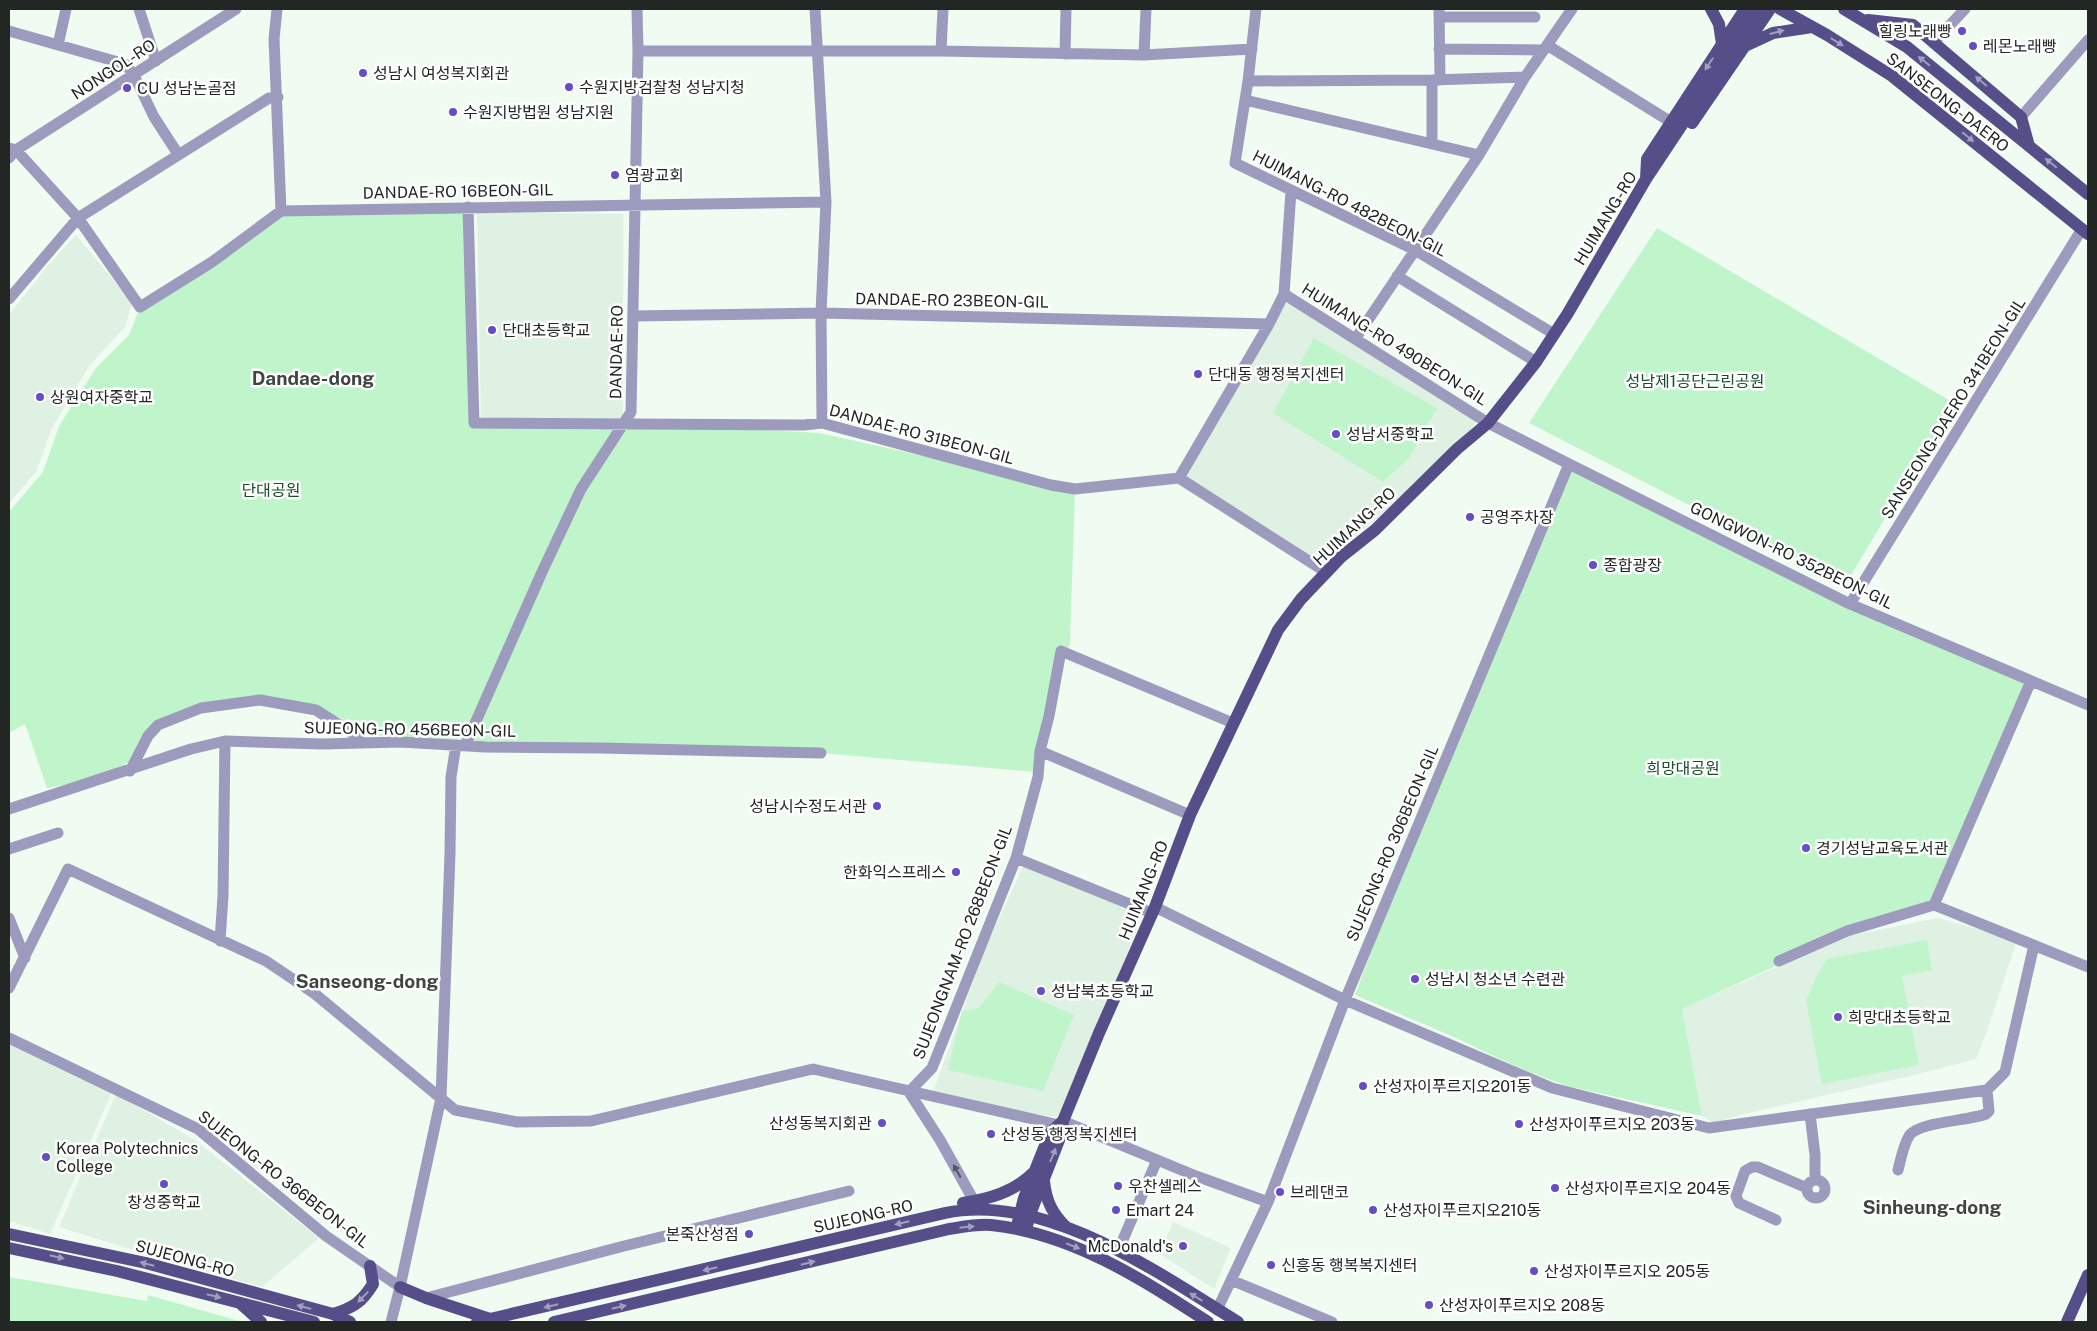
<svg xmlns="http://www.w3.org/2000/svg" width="2097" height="1331" font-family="'Public Sans','Noto Sans KR',sans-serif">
<rect width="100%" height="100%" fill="#f0fbf2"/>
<path fill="#dff1e2" d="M477,212L623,214V421L481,420Z
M76,235L132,303L125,327L89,366L52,428L36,472L9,503V315L49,264Z
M1287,301L1478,419L1457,449L1373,522L1317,565L1179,478Z
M1023,866L1144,911L1060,1118L932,1095L985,949Z
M1937,918L2017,940L1989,1025L1976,1059L1918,1074L1740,1115L1713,1123L1702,1116L1682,1009L1844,937Z
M9,1044L89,1081L111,1094L50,1234L9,1221Z
M116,1094L195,1140L319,1238L262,1287L186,1266L59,1227Z
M1173,1222L1231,1248L1214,1289L1160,1254Z"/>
<path fill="#c0f5cb" d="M334,209L465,214L471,426L625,422L819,433L1075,489L1070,644L1058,678L1036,772L821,753L456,745L347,731L340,718L316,710L260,700L201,708L158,725L133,760L95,779L47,788L25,724L9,733V512L43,472L59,426L96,368L129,335L140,307L281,211Z
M1657,228L1954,403L1845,585L1529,423Z
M1314,338L1437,408L1409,458L1383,482L1273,413Z
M1571,469L2028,682L1934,901L1843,935L1682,1009L1702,1116L1567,1086L1517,1067L1454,1037L1355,995L1396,885Z
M1927,940L1932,970L1902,976L1919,1065L1822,1084L1806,1001L1816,977L1827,959Z
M999,982L1074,1015L1043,1091L948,1070L962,1011L979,1008Z
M9,1277L147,1301L148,1295L243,1322H9Z"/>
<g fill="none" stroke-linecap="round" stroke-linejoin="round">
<path stroke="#9d9bbd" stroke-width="11" d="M139,9L156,61
M277,9L274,39L281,211
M815,9L826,202L821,313L822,423
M1256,9L1248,81L1235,163L1415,250L1554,334
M1439,9L1440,80
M1439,17H1535
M9,31L125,64L134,75L154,117L178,154
M1934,42L1965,9
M58,45L66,9
M1547,45L1671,122
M1439,49L1544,50
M638,51H941L1144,55L1252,49
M941,51L943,9
M1065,54L1066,9
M1144,55L1146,9
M1248,81L1432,80L1525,77
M1245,100L1479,155
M2021,117L2088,40
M1432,144V80
M9,148L16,150L78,218L140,307L212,262L281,211
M9,158L16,150L236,9
M1291,191L1284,294L1269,324L1179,478L1326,572
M468,207L474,423L804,425L822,423L1051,485L1075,489L1179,478
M281,211L826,202
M1397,276L1536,362
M1284,294L1488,423L1569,464L1850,604L2088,705
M9,299L78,218L269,98L278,97
M633,316L821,313L1269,324
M1356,338L1479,155L1525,77L1572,9
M1569,464L1345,1000L1552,1088L1709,1128L1987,1090L2005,1072L2034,945
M1850,604L2082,229
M465,746L542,572L581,489L631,412L638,51L637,9
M1040,751L1190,815
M130,771L148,736L158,725L201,708L260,700L316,710L358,737L362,743
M9,809L191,749L225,741L322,744L401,742L485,747L601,748L821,753
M9,849L58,833
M1016,858L1152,913
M1934,905L2031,681
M1155,907L1345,1000L1268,1202L1217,1310
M9,918L25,958
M220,941L223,896L225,741
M1779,961L1847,931L1934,905L2088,967
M9,988L68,869L266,961L315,994L455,1110L517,1122L591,1121L813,1069L1059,1125
M9,1038L198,1129L326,1236L400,1287
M1810,1114L1815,1155V1180
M1063,1121L1196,1176L1268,1202
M1898,1170C1901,1159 1903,1146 1909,1136C1917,1122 1968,1121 1986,1114L1989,1111L1987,1090
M1807 1189a9 9 0 1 1 18 0a9 9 0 1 1-18 0Z
M974,1201L940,1140L909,1092L932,1068L1016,858L1038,777L1040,751L1049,716L1061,651L1233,723
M1776,1220L1739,1203L1736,1196L1745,1171L1752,1167H1758L1807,1188
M1119,1249L1157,1160
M1231,1280L1332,1322
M426,1298L624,1246L849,1191
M391,1322L400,1287L441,1098L450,854L451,777L456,745"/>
<path stroke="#564e89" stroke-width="12" d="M1711,9L1719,24L1722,44
M1780,9L1827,35L1892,76L2088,234
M1844,9L1907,47L2088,194
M1868,20L1913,25L2021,117L2029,146
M1747,45L1773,33L1812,27
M1692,123L1770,9
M1646,179L1647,159L1745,9
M1044,1181C1046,1201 1052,1213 1066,1227
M963,1203C989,1199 1014,1192 1033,1173
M1018,1222L1024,1198L1050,1133L1063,1121
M1026,1231L1029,1217L1061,1135L1063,1121L1099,1033L1155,907L1190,815L1278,630L1301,599L1341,557L1375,530L1457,449L1488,423L1536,362L1568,313L1646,179L1759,9
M9,1234L146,1263L333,1314L350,1322
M9,1248L117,1271L314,1322
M400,1287L426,1298L490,1319
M240,1303L261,1322
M333,1314C353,1308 362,1302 373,1284L370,1266
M477,1322L945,1213C1045,1192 1157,1272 1238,1322
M554,1322L949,1229C962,1227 977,1224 991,1225C1071,1233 1142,1279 1208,1322
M2067,1322L2088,1275"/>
</g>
<defs><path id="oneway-solid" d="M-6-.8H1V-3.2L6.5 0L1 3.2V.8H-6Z" transform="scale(1.25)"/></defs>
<g fill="#a29ebe">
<use href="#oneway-solid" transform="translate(1777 32) rotate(-15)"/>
<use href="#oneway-solid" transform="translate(1837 42) rotate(32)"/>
<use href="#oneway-solid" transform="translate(1924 61) rotate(-141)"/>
<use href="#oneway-solid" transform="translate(1709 64) rotate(123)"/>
<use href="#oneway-solid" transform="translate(1981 81) rotate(-139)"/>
<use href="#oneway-solid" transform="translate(1968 137) rotate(39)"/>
<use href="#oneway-solid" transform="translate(2051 163) rotate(-141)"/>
<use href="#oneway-solid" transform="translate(1053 1155) rotate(-68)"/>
<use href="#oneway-solid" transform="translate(902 1223) rotate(167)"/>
<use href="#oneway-solid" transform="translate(967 1227) rotate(-6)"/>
<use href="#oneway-solid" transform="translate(1073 1246) rotate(21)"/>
<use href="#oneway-solid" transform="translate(57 1257) rotate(13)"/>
<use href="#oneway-solid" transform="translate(808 1263) rotate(-14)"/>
<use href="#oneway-solid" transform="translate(147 1264) rotate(-166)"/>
<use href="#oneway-solid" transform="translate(710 1269) rotate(167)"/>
<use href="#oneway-solid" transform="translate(214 1296) rotate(14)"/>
<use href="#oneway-solid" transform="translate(363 1297) rotate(134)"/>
<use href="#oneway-solid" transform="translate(1196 1297) rotate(-149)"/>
<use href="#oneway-solid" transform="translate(551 1306) rotate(167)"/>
<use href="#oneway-solid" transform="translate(304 1307) rotate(-165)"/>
<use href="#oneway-solid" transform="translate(619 1307) rotate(-13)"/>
</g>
<use fill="#545561" href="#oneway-solid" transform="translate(957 1171) rotate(-119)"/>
<g fill="#664cc5" stroke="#fff" stroke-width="2">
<circle cx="1962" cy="31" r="5"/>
<circle cx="1973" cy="46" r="5"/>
<circle cx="363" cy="73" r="5"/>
<circle cx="569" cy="87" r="5"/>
<circle cx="127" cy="88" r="5"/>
<circle cx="453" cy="112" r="5"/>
<circle cx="615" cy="175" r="5"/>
<circle cx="492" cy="330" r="5"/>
<circle cx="1198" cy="374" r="5"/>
<circle cx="40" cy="397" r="5"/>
<circle cx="1336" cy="434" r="5"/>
<circle cx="1470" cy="517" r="5"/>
<circle cx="1593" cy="565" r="5"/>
<circle cx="877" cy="806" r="5"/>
<circle cx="1806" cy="848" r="5"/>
<circle cx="956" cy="872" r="5"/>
<circle cx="1415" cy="979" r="5"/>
<circle cx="1041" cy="991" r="5"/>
<circle cx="1838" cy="1017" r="5"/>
<circle cx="1363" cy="1086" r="5"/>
<circle cx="882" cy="1123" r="5"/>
<circle cx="1519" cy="1124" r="5"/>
<circle cx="991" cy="1134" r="5"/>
<circle cx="46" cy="1157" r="5"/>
<circle cx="164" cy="1184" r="5"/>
<circle cx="1118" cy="1186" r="5"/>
<circle cx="1555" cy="1188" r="5"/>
<circle cx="1280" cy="1192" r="5"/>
<circle cx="1116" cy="1210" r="5"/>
<circle cx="1373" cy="1210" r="5"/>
<circle cx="749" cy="1234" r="5"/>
<circle cx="1183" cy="1246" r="5"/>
<circle cx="1271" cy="1265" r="5"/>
<circle cx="1534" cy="1271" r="5"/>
<circle cx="1429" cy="1305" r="5"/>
</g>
<g text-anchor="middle" stroke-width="5" stroke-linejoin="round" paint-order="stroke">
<g font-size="16" fill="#232724" stroke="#fff" text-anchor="start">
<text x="1952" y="37" text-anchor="end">힐링노래빵</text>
<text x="1983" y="52">레몬노래빵</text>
<text x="373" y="79">성남시 여성복지회관</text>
<text x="579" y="93">수원지방검찰청 성남지청</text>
<text x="137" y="94">CU 성남논골점</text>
<text x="463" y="118">수원지방법원 성남지원</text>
<text x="625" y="181">염광교회</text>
<text x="502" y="336">단대초등학교</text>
<text x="1208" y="380">단대동 행정복지센터</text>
<text x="50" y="403">상원여자중학교</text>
<text x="1346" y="440">성남서중학교</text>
<text x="1480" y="523">공영주차장</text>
<text x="1603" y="571">종합광장</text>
<text x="867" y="812" text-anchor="end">성남시수정도서관</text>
<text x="1816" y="854">경기성남교육도서관</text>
<text x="946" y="878" text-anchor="end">한화익스프레스</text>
<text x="1425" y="985">성남시 청소년 수련관</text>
<text x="1051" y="997">성남북초등학교</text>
<text x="1848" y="1023">희망대초등학교</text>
<text x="1373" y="1092">산성자이푸르지오201동</text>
<text x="872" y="1129" text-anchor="end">산성동복지회관</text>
<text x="1529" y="1130">산성자이푸르지오 203동</text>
<text x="1001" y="1140">산성동 행정복지센터</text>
<text x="56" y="1154">Korea Polytechnics<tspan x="56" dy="18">College</tspan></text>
<text x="1128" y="1192">우찬셀레스</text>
<text x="1565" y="1194">산성자이푸르지오 204동</text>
<text x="1290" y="1198">브레댄코</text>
<text x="164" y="1208" text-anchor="middle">창성중학교</text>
<text x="1126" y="1216">Emart 24</text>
<text x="1383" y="1216">산성자이푸르지오210동</text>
<text x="739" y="1240" text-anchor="end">본죽산성점</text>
<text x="1173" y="1252" text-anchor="end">McDonald's</text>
<text x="1281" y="1271">신흥동 행복복지센터</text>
<text x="1544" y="1277">산성자이푸르지오 205동</text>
<text x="1439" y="1311">산성자이푸르지오 208동</text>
</g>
<g font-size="16" fill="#232724" stroke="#fff">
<text transform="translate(113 69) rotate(-33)" y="6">NONGOL-RO</text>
<text transform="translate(1948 102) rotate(38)" y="6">SANSEONG-DAERO</text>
<text transform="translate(458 191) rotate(-1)" y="6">DANDAE-RO 16BEON-GIL</text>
<text transform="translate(1350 203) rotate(27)" y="6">HUIMANG-RO 482BEON-GIL</text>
<text transform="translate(1605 218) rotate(-59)" y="6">HUIMANG-RO</text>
<text transform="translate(952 300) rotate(1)" y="6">DANDAE-RO 23BEON-GIL</text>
<text transform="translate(1395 344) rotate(32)" y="6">HUIMANG-RO 490BEON-GIL</text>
<text transform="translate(616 352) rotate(-89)" y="6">DANDAE-RO</text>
<text transform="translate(1953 408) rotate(-58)" y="6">SANSEONG-DAERO 341BEON-GIL</text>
<text transform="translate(922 434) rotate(15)" y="6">DANDAE-RO 31BEON-GIL</text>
<text transform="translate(1354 526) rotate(-43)" y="6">HUIMANG-RO</text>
<text transform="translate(1792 555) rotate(26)" y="6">GONGWON-RO 352BEON-GIL</text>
<text transform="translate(410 729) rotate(1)" y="6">SUJEONG-RO 456BEON-GIL</text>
<text transform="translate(1392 843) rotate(-67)" y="6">SUJEONG-RO 306BEON-GIL</text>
<text transform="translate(1143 890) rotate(-68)" y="6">HUIMANG-RO</text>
<text transform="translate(962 942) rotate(-69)" y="6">SUJEONGNAM-RO 268BEON-GIL</text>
<text transform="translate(284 1179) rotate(38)" y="6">SUJEONG-RO 366BEON-GIL</text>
<text transform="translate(863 1216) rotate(-13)" y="6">SUJEONG-RO</text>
<text transform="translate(185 1258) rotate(15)" y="6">SUJEONG-RO</text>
</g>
<g font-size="16" fill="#184e29" stroke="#fff">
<text x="1695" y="387">성남제1공단근린공원</text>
<text x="271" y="496">단대공원</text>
<text x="1683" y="774">희망대공원</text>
</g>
<g font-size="19" font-weight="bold" fill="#3d463f" stroke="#fff">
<text x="313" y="385">Dandae-dong</text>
<text x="367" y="988">Sanseong-dong</text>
<text x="1932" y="1214">Sinheung-dong</text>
</g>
</g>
<rect width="2097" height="1331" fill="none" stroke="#232724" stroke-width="20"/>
</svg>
